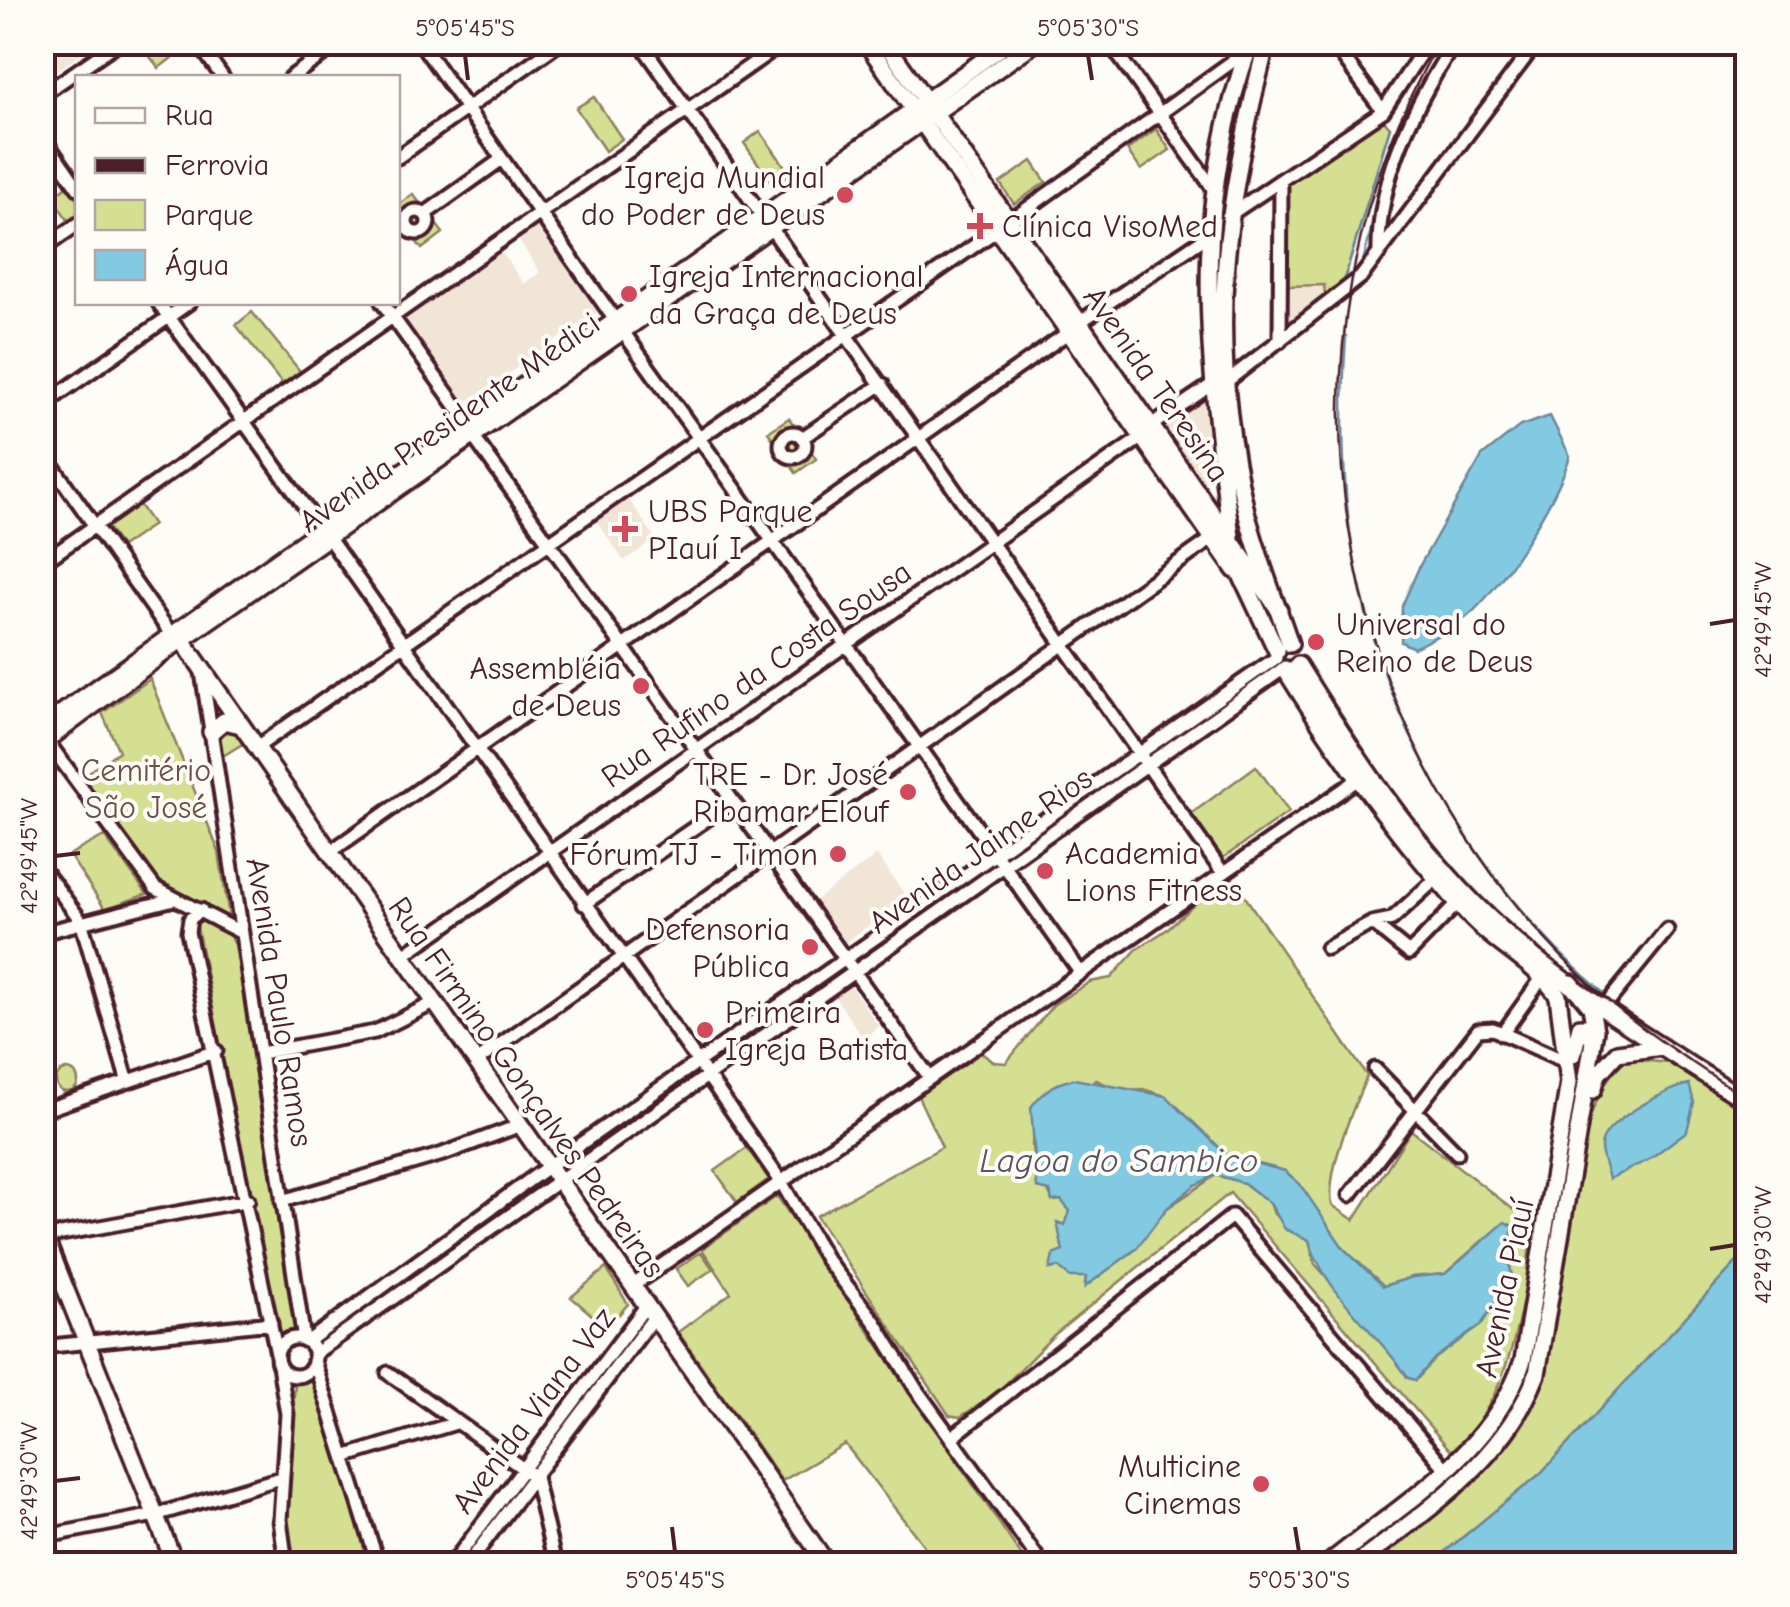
<svg xmlns="http://www.w3.org/2000/svg" width="1790" height="1607" font-family="'Comic Neue',sans-serif">
<rect width="100%" height="100%" fill="#fdfcf7"/>
<filter id="ink" filterUnits="userSpaceOnUse"><feTurbulence type="fractalNoise" baseFrequency=".01" numOctaves="2"/><feDisplacementMap in="SourceGraphic" scale="20" xChannelSelector="R" yChannelSelector="G"/><feConvolveMatrix kernelMatrix="1 2 1 2 8 2 1 2 1" color-interpolation-filters="sRGB"/></filter>
<g filter="url(#ink)">
<path fill="#f1e5d6" d="M43,42H97V43L43,80Z
M537,225L597,312L464,404L404,316L500,250L524,284L540,272L518,239Z
M1324,285L1326,301L1288,327L1285,325V286Z
M1203,398L1216,477L1204,482L1163,424Z
M627,497L656,539L624,561L595,519Z
M877,855L907,898L843,944L813,902Z
M851,986L879,1027L863,1038L835,997Z"/>
<path fill="#d4df92" stroke="#8f7f5e" stroke-width="2.5" fill-rule="evenodd" d="M139,43H162L173,57L159,68Z
M594,97L622,139L605,151L576,108Z
M1383,119L1390,127L1341,291L1326,301L1324,285L1285,286L1286,186Z
M1156,129L1170,150L1141,170L1127,150Z
M760,131L790,174L773,185L744,143Z
M1032,161L1046,182L1014,204L1000,183Z
M70,184L77,195V217L70,223L52,197Z
M413,194L443,233L422,249L398,217V205Z
M252,312L300,371L283,385L236,325Z
M789,418L816,459L796,473L768,432Z
M138,503L153,525L121,547L106,525Z
M150,679L219,852L229,917L157,881L82,777L119,751L102,713Z
M209,685L247,741L218,759Z
M1256,766L1289,812L1223,858L1191,814Z
M104,836L147,894L105,909L69,855Z
M1229,873L1367,1076C1353,1108 1326,1171 1332,1205L1354,1220L1411,1130L1531,1223C1528,1294 1510,1406 1451,1451L1230,1193L1054,1335L996,1394L960,1417L949,1415L816,1216L942,1147L916,1092L980,1052L994,1062L1006,1063L1053,1005L1090,982L1111,978L1137,949L1166,930ZM1096,1080L1121,1091L1143,1089L1166,1096L1228,1156L1285,1171L1344,1249L1384,1286L1413,1277L1445,1274L1483,1240L1512,1241L1508,1256L1512,1277L1480,1325L1436,1358L1416,1380L1408,1378L1378,1335L1315,1264L1309,1240L1274,1214L1270,1203L1244,1183L1216,1175L1166,1209L1136,1249L1085,1285L1086,1276L1058,1266L1051,1268L1063,1252L1058,1223L1065,1226L1070,1211L1061,1200L1052,1201C1050,1190 1041,1184 1038,1173C1017,1115 1053,1108 1096,1080Z
M200,918L225,930L238,948L275,1198L302,1334L278,1338L196,922Z
M1629,1059L1670,1063L1747,1113V1251L1540,1474L1430,1564H1368C1423,1520 1494,1477 1530,1413C1574,1333 1556,1101 1629,1059Z
M56 1081a11 11 0 1 1 22 0a11 11 0 1 1-22 0Z
M747,1148L769,1179L737,1202L715,1171Z
M777,1196L1027,1564H938L845,1444L782,1481L678,1332L731,1293L702,1249Z
M701,1252L713,1269L688,1286L676,1269Z
M606,1268L628,1304L607,1328L571,1297Z
M315,1376L372,1564H293L285,1520L295,1383Z"/>
<path fill="#82cae2" stroke="#6c8699" stroke-width="2.5" d="M1550,416L1570,456C1557,499 1503,585 1469,615C1453,629 1433,638 1414,648L1401,642L1402,606L1420,565L1482,456L1520,426Z
M1074,1079L1166,1096L1228,1156L1285,1171L1300,1184L1344,1249L1383,1286L1413,1277L1445,1274L1505,1222L1513,1226L1508,1256L1512,1277L1481,1325L1435,1358L1416,1380L1408,1378C1377,1331 1325,1294 1309,1240L1285,1229L1270,1203L1244,1183L1216,1175L1195,1185L1166,1209L1136,1249L1085,1287L1086,1277H1070L1058,1267L1050,1269L1053,1255L1063,1251L1057,1222L1065,1225L1070,1211L1061,1200L1052,1201L1050,1191L1037,1188L1031,1107C1043,1091 1054,1083 1074,1079Z
M1689,1084L1694,1102L1687,1131L1648,1160L1609,1179C1607,1169 1601,1157 1601,1147C1601,1122 1668,1089 1689,1084Z
M1747,1251V1564H1430L1540,1474Z"/>
<g fill="none" stroke-linecap="round" stroke-linejoin="round">
<path stroke="#6c8699" stroke-width="2.5" d="M1409,113L1444,42
M1361,270L1383,181
M1343,283L1390,127
M1346,336C1340,420 1342,510 1361,593C1395,743 1489,898 1607,996"/>
<defs>
<path id="minor" d="M198,42L223,78
M420,42L615,320
M640,42L762,216
M1109,42L1215,191
M1332,42L1383,111
M1728,42L1748,57
M290,78L340,42
M42,95L119,42
M42,136L78,188
M398,157L561,42
M406 222a11 11 0 1 1 22 0a11 11 0 1 1-22 0Z
M425,214L502,159
M1228,216L1383,111L1428,42
M1010,221L1247,51
M771,228L1223,873
M42,249L78,224
M1379,254C1377,181 1415,103 1455,42
M158,302L321,529
M382,302L469,424
M1080,322L1209,235
M624,333L1080,972
M1280,341L1281,182
M1226,382L1361,277L1537,42
M42,406L190,302
M1152,425L1210,386
M781 445a12 12 0 1 1 24 0a12 12 0 1 1-24 0Z
M802,438L882,384
M475,439L930,1078
M42,451L171,634
M330,540L698,1062L780,1180L826,1259L875,1322L916,1389L1042,1564
M42,563L784,42
M202,672L304,1340
M47,741L155,888L242,933
M257,747L997,230
M330,852L1069,332
M42,868L81,921L127,1079
M584,904L733,801
M201,910L190,919L188,932L277,1354
M1372,923L1409,953L1458,903
M42,933L174,899
M1327,948L1372,923L1392,919L1437,878
M402,956L1142,437
M1604,1007L1667,930
M1502,1034L1542,978
M261,1053L375,1032L436,1002
M477,1061L1213,538
M1375,1069L1457,1153
M42,1111L216,1051
M1350,1195L1478,1030L1493,1029L1567,1062
M282,1201L443,1154L521,1125
M45,1237L248,1200
M632,1286L1357,780
M277 1357a19 19 0 1 1 38 0a19 19 0 1 1-38 0Z
M307,1342L549,1166L1276,658
M42,1347L271,1323
M314,1354L1284,668
M314,1361L378,1564
M279,1365L287,1414L280,1520L286,1564
M388,1373L535,1477L555,1564
M951,1438L1232,1216L1446,1469
M347,1456L456,1423
M42,1537L155,1515L281,1478
M452,1564L646,1306
M468,1564L654,1317"/>
<path id="major" d="M866,42L1235,570
M885,42L1279,610
M1267,42C1224,207 1206,338 1245,507C1256,553 1275,599 1290,644
M1231,537C1210,363 1187,213 1251,42
M1234,560L1277,651
M182,640L827,1564
M1298,665C1352,752 1412,843 1486,915C1563,989 1659,1045 1748,1102
M1285,669C1339,756 1399,838 1468,914C1494,944 1536,963 1558,996L1569,1082L1523,1360C1492,1454 1401,1504 1328,1564
M42,727L1009,42
M211,732L224,721L241,725
M42,744L178,642L1036,42
M1573,1054L1580,1027H1590L1592,1040
M1593,1090L1598,1074L1617,1053L1662,1047
M42,1230L175,1564
M1357,1564C1428,1509 1504,1461 1537,1374L1595,1030L1591,1007L1571,983"/>
</defs>
<use href="#minor" stroke="#4a1f2b" stroke-width="19"/>
<use href="#major" stroke="#4a1f2b" stroke-width="22"/>
<use href="#minor" stroke="#fdfcf7" stroke-width="11"/>
<use href="#major" stroke="#fdfcf7" stroke-width="15"/>
<path stroke="#4a1f2b" stroke-width="2.5" d="M1439,42C1263,347 1329,729 1578,973C1628,1022 1689,1061 1748,1099"/>
</g>
</g>
<path fill="none" stroke="#4a1f2b" stroke-width="4" d="M465,55L468,80M1088,55L1092,80M1710,624L1735,620M55,856L80,853M1710,1249L1735,1245M55,1481L80,1478M672,1527L675,1552M1295,1527L1299,1552"/>
<g fill="#d1495b" stroke="#fdfcf7" stroke-width="4">
<circle cx="845" cy="195" r="10"/>
<path d="M975 211h10v10h10v10h-10v10h-10v-10h-10v-10h10z"/>
<circle cx="629" cy="294" r="10"/>
<path d="M620 514h10v10h10v10h-10v10h-10v-10h-10v-10h10z"/>
<circle cx="1316" cy="642" r="10"/>
<circle cx="641" cy="686" r="10"/>
<circle cx="908" cy="792" r="10"/>
<circle cx="838" cy="854" r="10"/>
<circle cx="1045" cy="871" r="10"/>
<circle cx="810" cy="947" r="10"/>
<circle cx="705" cy="1030" r="10"/>
<circle cx="1261" cy="1484" r="10"/>
</g>
<g text-anchor="middle" stroke-width="8" stroke-linejoin="round" paint-order="stroke">
<g font-size="32" fill="#4a1f2b" stroke="#fdfcf7" text-anchor="end">
<text x="825" y="188">Igreja Mundial<tspan x="825" dy="37">do Poder de Deus</tspan></text>
<text x="1002" y="237" text-anchor="start">Clínica VisoMed</text>
<text x="649" y="287" text-anchor="start">Igreja Internacional<tspan x="649" dy="37">da Graça de Deus</tspan></text>
<text x="648" y="522" text-anchor="start">UBS Parque<tspan x="648" dy="37">PIauí I</tspan></text>
<text x="1336" y="635" text-anchor="start">Universal do<tspan x="1336" dy="37">Reino de Deus</tspan></text>
<text x="621" y="679">Assembléia<tspan x="621" dy="37">de Deus</tspan></text>
<text x="888" y="785">TRE - Dr. José<tspan x="888" dy="37">Ribamar Elouf</tspan></text>
<text x="1065" y="864" text-anchor="start">Academia<tspan x="1065" dy="37">Lions Fitness</tspan></text>
<text x="818" y="865">Fórum TJ - Timon</text>
<text x="790" y="940">Defensoria<tspan x="790" dy="37">Pública</tspan></text>
<text x="725" y="1023" text-anchor="start">Primeira<tspan x="725" dy="37">Igreja Batista</tspan></text>
<text x="1241" y="1477">Multicine<tspan x="1241" dy="37">Cinemas</tspan></text>
</g>
<g font-size="32" fill="#4a1f2b" stroke="#fdfcf7">
<text transform="translate(1157 384) rotate(55)" y="11">Avenida Teresina</text>
<text transform="translate(449 422) rotate(-35)" y="11">Avenida Presidente Médici</text>
<text transform="translate(756 674) rotate(-35)" y="11">Rua Rufino da Costa Sousa</text>
<text transform="translate(980 850) rotate(-35)" y="11">Avenida Jaime Rios</text>
<text transform="translate(280 1002) rotate(81)" y="11">Avenida Paulo Ramos</text>
<text transform="translate(527 1087) rotate(55)" y="11">Rua Firmino Gonçalves Pedreiras</text>
<text transform="translate(1504 1288) rotate(-78)" y="11">Avenida Piauí</text>
<text transform="translate(533 1410) rotate(-53)" y="11">Avenida Viana Vaz</text>
</g>
<g font-size="32" fill="#6c4f45" stroke="#fdfcf7">
<text x="146" y="781">Cemitério<tspan x="146" dy="37">São José</tspan></text>
</g>
<g font-size="35" font-style="italic" fill="#5b5262" stroke="#fdfcf7">
<text x="1119" y="1172">Lagoa do Sambico</text>
</g>
</g>
<rect width="1790" height="1607" fill="none" stroke="#fdfcf7" stroke-width="110"/>
<rect x="75" y="75" width="325" height="230" fill="#fdfcf7" stroke="#b5a4a5" stroke-width="2.5"/>
<rect x="95" y="108" width="50" height="15" fill="#fdfcf7" stroke="#b5a4a5" stroke-width="2.5"/>
<text x="165" y="125" font-size="30" fill="#4a1f2b">Rua</text>
<rect x="95" y="158" width="50" height="15" fill="#4a1f2b" stroke="#b5a4a5" stroke-width="2.5"/>
<text x="165" y="175" font-size="30" fill="#4a1f2b">Ferrovia</text>
<rect x="95" y="200" width="50" height="30" fill="#d4df92" stroke="#b5a4a5" stroke-width="2.5"/>
<text x="165" y="225" font-size="30" fill="#4a1f2b">Parque</text>
<rect x="95" y="250" width="50" height="30" fill="#82cae2" stroke="#b5a4a5" stroke-width="2.5"/>
<text x="165" y="275" font-size="30" fill="#4a1f2b">Água</text>
<rect x="55" y="55" width="1680" height="1497" fill="none" stroke="#4a1f2b" stroke-width="4"/>
<g font-size="25" text-anchor="middle" fill="#4a1f2b">
<text x="465" y="36">5°05'45"S</text>
<text x="1088" y="36">5°05'30"S</text>
<text transform="translate(1762 620) rotate(-90)" y="9">42°49'45"W</text>
<text transform="translate(28 856) rotate(-90)" y="9">42°49'45"W</text>
<text transform="translate(1762 1245) rotate(-90)" y="9">42°49'30"W</text>
<text transform="translate(28 1481) rotate(-90)" y="9">42°49'30"W</text>
<text x="675" y="1588">5°05'45"S</text>
<text x="1299" y="1588">5°05'30"S</text>
</g>
</svg>
